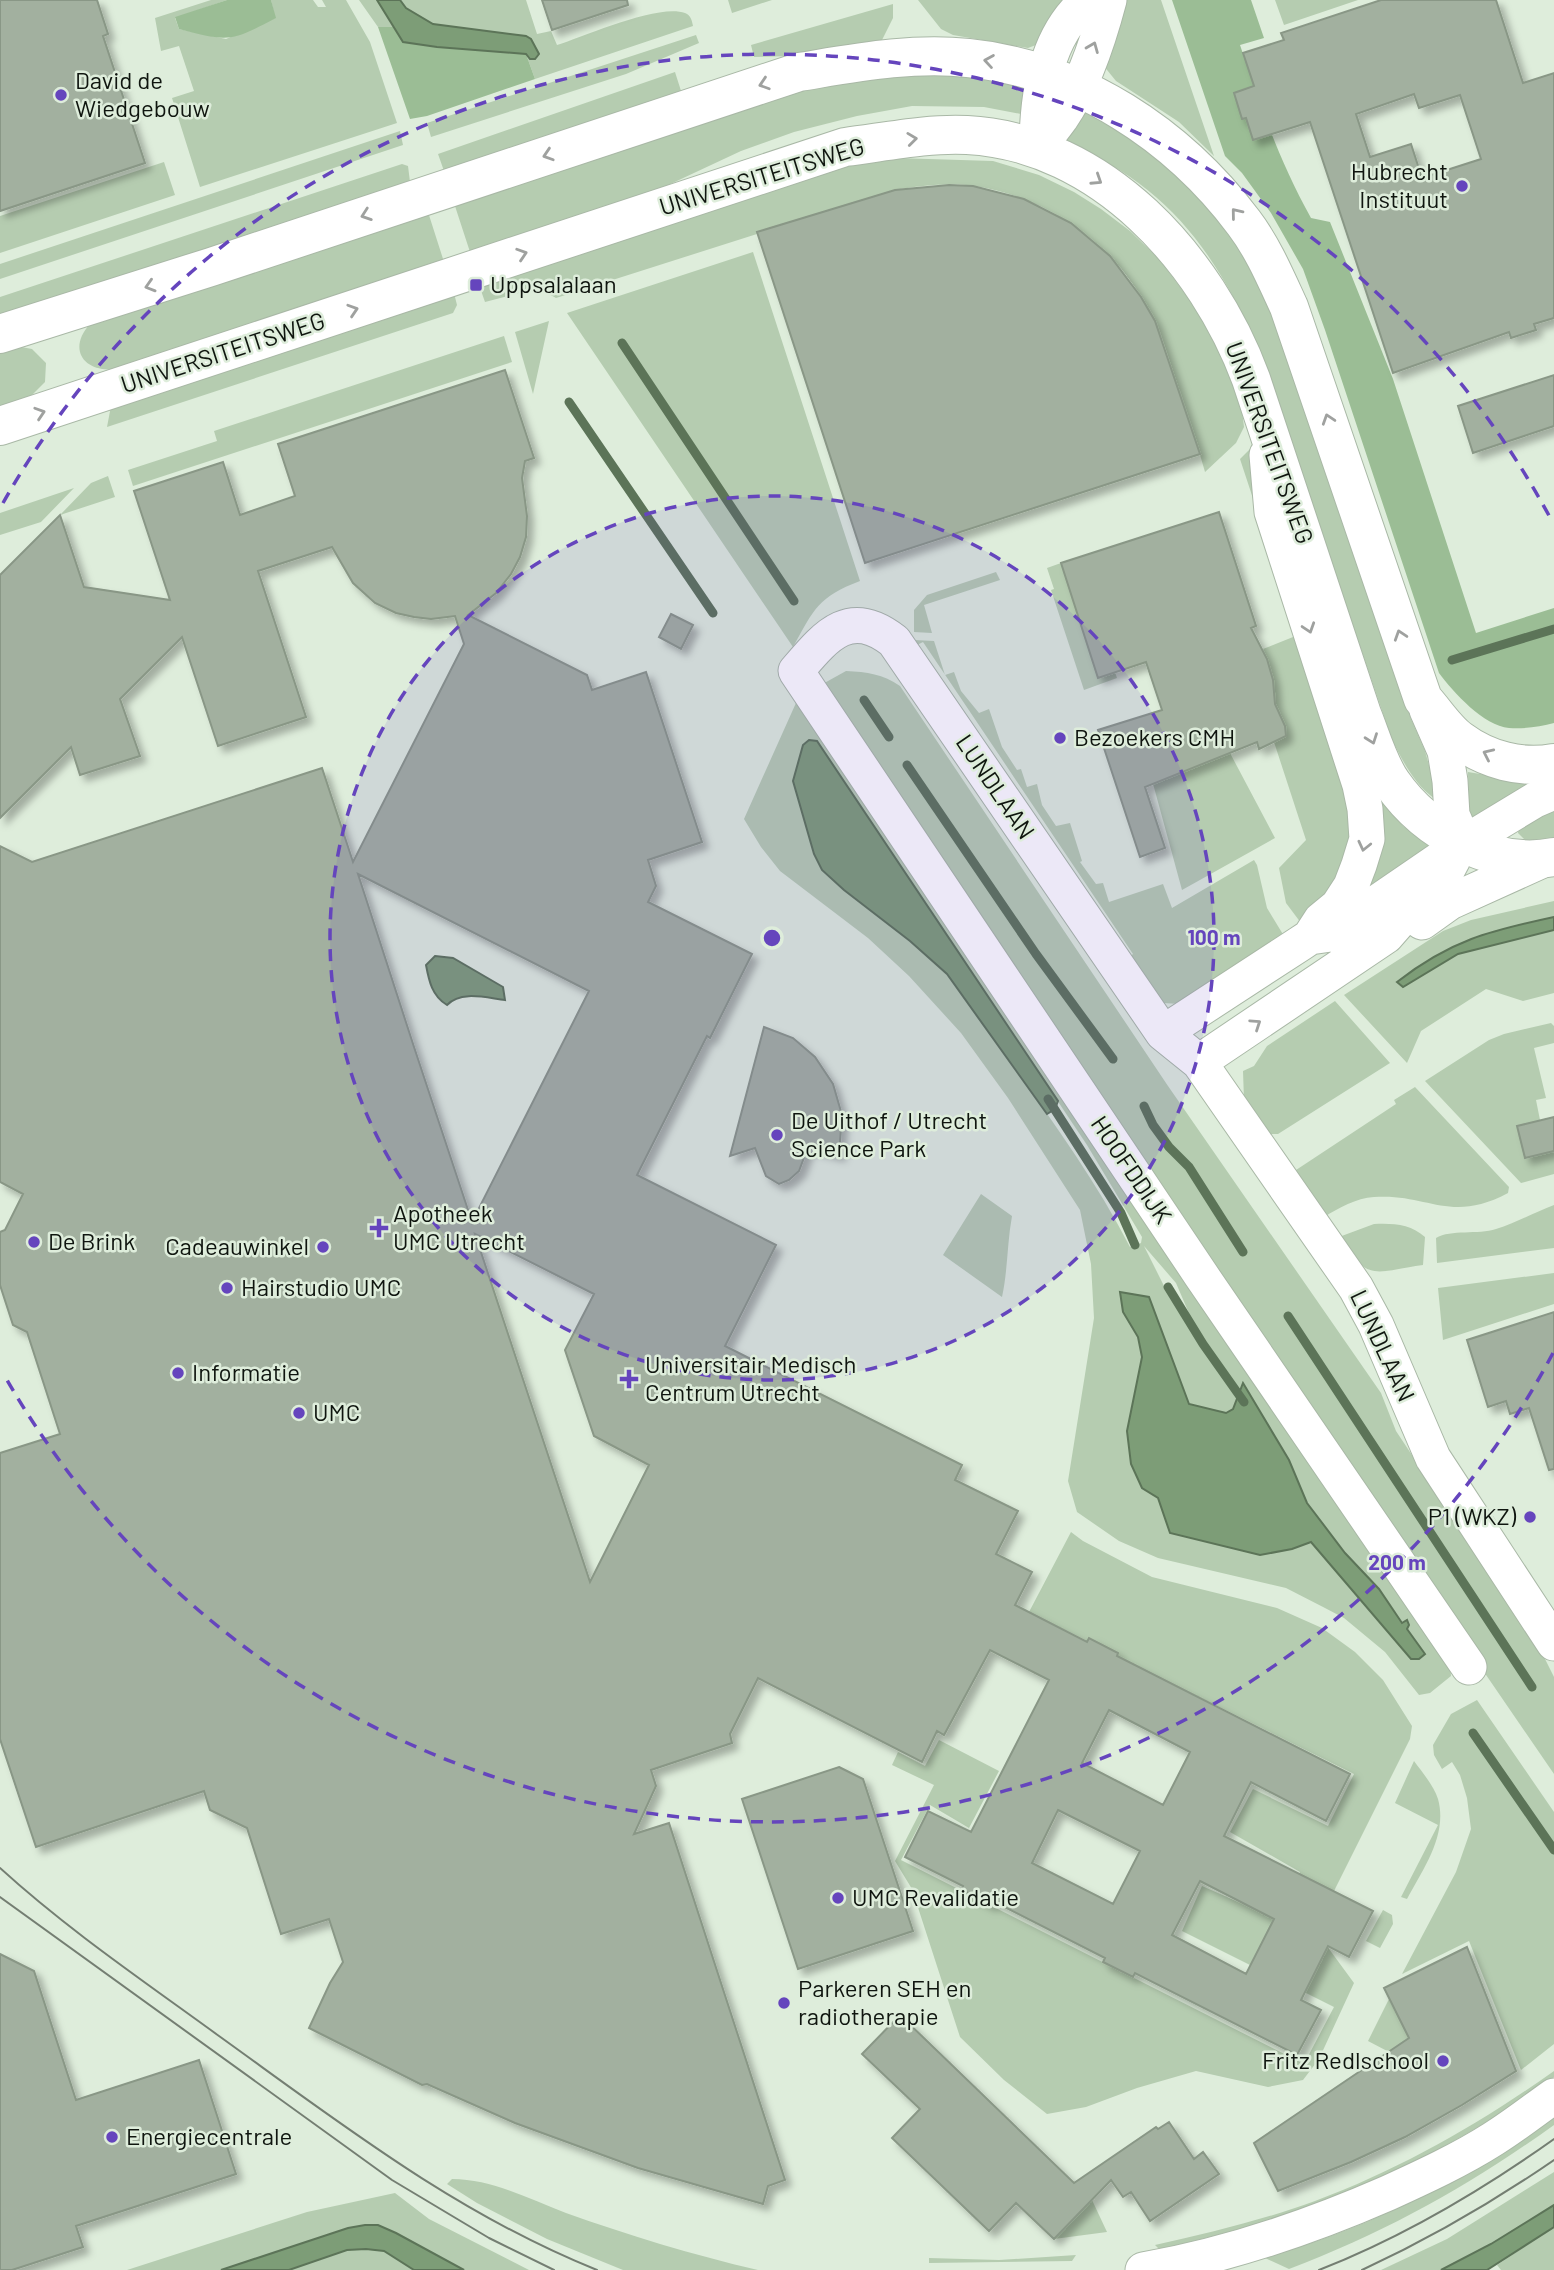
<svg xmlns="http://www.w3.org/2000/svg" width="1554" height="2270" font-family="Barlow,sans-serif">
<defs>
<filter id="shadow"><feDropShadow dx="6" dy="6" stdDeviation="3.5" flood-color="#0004"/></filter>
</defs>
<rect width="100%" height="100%" fill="#deeddb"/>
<path fill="#b5ccb0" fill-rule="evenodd" d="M211,0H227L175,18L179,29L226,39L275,18L271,0H313L318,7H326L322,0H346L370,42L397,123L200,187L172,98L194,91L179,46L161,51L155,18Z
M359,0H377L393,27H378Z
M400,0H526L537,34L551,31L557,45C585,36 659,3 685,13C691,15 692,21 693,26L535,79L526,54L530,59H535C535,48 536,41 526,36L433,24L406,8Z
M728,0H772L732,13Z
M918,0H1067L1036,45L1028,48L953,35L941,29Z
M1127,0H1161L1214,156L1179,122L1116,81L1103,65L1102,51Z
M1275,0H1358L1284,25Z
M893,4V18L882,40L829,48L796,56L754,57L751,45Z
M696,35L699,43L626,74L431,137L427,123Z
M675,72L682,94L444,171L438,154Z
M941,72L1028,88L1024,112L1021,114L984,107L912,106L857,116L794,132L741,151L664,187L470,252L454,203L815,86Z
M1084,110L1114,125L1188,184L1234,238L1259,282L1304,391L1411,719L1425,751L1437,794L1435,799C1414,784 1404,763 1392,740L1259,350C1215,251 1167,183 1063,142Z
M400,131L403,145L0,279V264Z
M896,158L993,161L1039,175L1074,192L1101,209L1130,231L1159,259L1207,323L1241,402L1244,427L1236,443L1205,472C1196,439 1185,408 1174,376C1168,357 1163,338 1154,321C1121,249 1053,198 975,186C949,182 921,186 895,190L556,298L538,288L485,302L479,285L834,170L873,160Z
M164,162L175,195L0,253V216Z
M402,164L408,166L410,182L0,316V297Z
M428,212L444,262L115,369C84,373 67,349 90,324Z
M753,252L860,581C818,597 814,609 793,647L567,313Z
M454,293L457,305L453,313L107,427L111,406Z
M549,321L533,394L515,332Z
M504,336L512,362L133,486L128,470L217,441L214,431Z
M16,346L32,349L46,363L45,382L29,398L0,407V351Z
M1250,449L1357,801L1342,878L1301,923L1286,903L1279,868L1306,840L1274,742L1285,734L1286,730L1275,704L1272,675L1263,649L1298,635L1240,459Z
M108,476L115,497L60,515L91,483Z
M74,488L41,522L0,535V513Z
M1061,563L1098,677L1115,672L1117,678L1084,690L1051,590L1054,589L1047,568Z
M996,572L1000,580L924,605L932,633L914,632V610L927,595Z
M914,640L934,641L945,675L954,672L961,691L979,713L989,709L1002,747L1017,770L1021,769L1027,787L1037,784L1042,805L1056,826L1070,823L1082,861L1080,862L1096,884L1103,883L1109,902L1163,884L1172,908L1254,860L1257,865L1267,908L1284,936L1180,1004L1163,1003L1127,959L1133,954L923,642L915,646Z
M846,671C867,672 883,674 900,686L1168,1086L1381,1393L1396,1431L1538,1645L1554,1677V1774L1212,1275L819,686Z
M800,694L1450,1664L1451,1676L1430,1693L1419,1695L1385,1652L1344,1618L1325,1608L1286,1588L1158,1558L1119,1541L1077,1512L1068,1481L1094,1318L1091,1264L1080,1210L1008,1098L961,1033L909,976L868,938L780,871L761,847L744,819ZM817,741L1087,1145L1142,1237L1141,1243L1130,1247C1094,1177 1047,1114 1002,1050C984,1026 966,994 945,972C908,934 861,906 822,870ZM1144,1246L1176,1283L1200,1339L1169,1296ZM1121,1292L1149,1297L1189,1404L1226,1413L1233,1409L1243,1384L1289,1460L1307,1503L1345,1553L1379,1589L1403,1623L1406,1621V1629L1421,1648L1411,1659L1311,1542L1292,1549L1164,1514L1158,1498L1142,1488L1131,1464L1127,1431L1142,1357L1138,1337L1123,1312Z
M1230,753L1275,838L1182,890L1146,758L1184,772Z
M1468,772L1547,785L1469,819Z
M1554,801V839L1526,841L1518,833L1520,820Z
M1380,802L1384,804L1403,826L1432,847L1366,894Z
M1554,901V993L1523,1001L1486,989L1421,1031L1407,1063L1344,995L1443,931L1471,920Z
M1335,1001L1390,1063L1278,1134H1270L1244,1100L1243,1071L1254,1066L1267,1046Z
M1551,1023L1554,1026V1043L1534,1048L1546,1098L1536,1100L1540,1120L1517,1127L1525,1159L1554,1151V1174L1521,1183L1425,1081L1489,1040L1504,1034Z
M1415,1087L1509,1187L1508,1193C1450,1224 1428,1193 1374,1197C1356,1198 1339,1208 1324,1217L1293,1172L1396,1104L1394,1100Z
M981,1194L1012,1216C1007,1243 1008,1269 1002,1297L943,1255Z
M1554,1205V1248L1437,1263L1436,1238C1451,1229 1478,1235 1496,1229C1516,1223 1535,1212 1554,1205Z
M1374,1224C1392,1223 1411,1224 1425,1237L1423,1265C1373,1272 1369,1283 1339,1237Z
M1554,1273V1304L1443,1340L1438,1288Z
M1071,1532L1083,1541L1152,1577L1277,1608L1322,1628L1355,1652L1383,1680L1412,1726L1410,1739L1321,1917V1938L1354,1983L1319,2059L1303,2080L1268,2087L1196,2071L1137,2088L1086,2107L1047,2114L1004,2080L960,2037L912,1889L895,1861L934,1785L892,1765L898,1752L925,1766L939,1740L999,1771L969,1828L930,1805L901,1860L1304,2064L1334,2007L1182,1931L1202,1886L1277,1919L1300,1872L1230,1832L1253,1789L1328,1826L1354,1774L1029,1612Z
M1477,1700L1554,1812V2044L1521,2070L1469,1941L1402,1974L1456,1872L1471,1829L1467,1798L1460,1775L1452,1762L1442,1769L1434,1755L1433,1745L1451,1714Z
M1414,1761C1422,1772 1434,1786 1438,1799C1448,1835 1423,1869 1407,1899L1401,1897L1438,1825L1395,1803Z
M1383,1910L1392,1915L1393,1924L1380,1948L1366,1941Z
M1389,1999L1409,2038L1389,2052L1368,2041Z
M1554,2071V2077C1436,2164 1302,2218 1159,2249L1155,2245C1209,2233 1263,2220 1315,2201C1401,2169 1479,2124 1554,2071Z
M1554,2113V2125C1469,2186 1387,2232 1289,2269L1265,2258C1309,2244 1355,2229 1397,2208C1452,2182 1503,2147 1554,2113Z
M1554,2172V2205L1491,2244L1441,2270H1381L1447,2239Z
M452,2179C492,2179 529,2199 566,2213C628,2235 693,2255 758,2270H623L547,2239L477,2203L447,2184Z
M395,2193L429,2219L529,2270H464L365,2225L348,2228L221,2270H127L307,2212Z
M1092,2200L1107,2232L1054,2239Z
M1554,2227V2270H1501L1497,2265Z
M366,2249L384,2251L414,2270H289L347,2250Z
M1076,2255L1072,2261L929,2263V2258L999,2260Z"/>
<path fill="#9bbd95" d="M227,0H271L276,18C230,42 229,42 179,29L175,17Z
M1172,0H1251L1264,38L1240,45C1260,105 1280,163 1311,218L1330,222L1393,379L1476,633L1554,608V723C1540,727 1523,729 1509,728C1484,726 1453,692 1439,673L1325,330L1303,269L1271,213L1242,173L1225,156Z
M378,27H393L403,42L437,47L526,54L535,79L427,116L410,119Z"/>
<path fill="#7d9d77" stroke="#5c7458" stroke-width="2" d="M377,0H400L406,8L433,24L526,36L531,39L539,54L535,59H530L526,54L437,47L403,42Z
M809,740L817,741L1058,1101L1055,1109L1047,1114L947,974L910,941L844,890L822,870L814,854L793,781L803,745Z
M1554,917V930L1458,954L1403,987L1397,982C1451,940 1489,931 1554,917Z
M435,956L453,958L503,987L505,1000C487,998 461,990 447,1005C432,996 429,981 426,965Z
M1120,1292L1149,1297L1189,1404L1226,1413L1233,1409L1243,1383L1289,1460L1307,1503L1345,1553L1379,1589L1402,1623L1407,1620L1409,1625L1407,1629L1425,1654L1419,1659H1411L1311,1542L1292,1549L1260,1555L1170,1533L1158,1498L1142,1488L1131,1464L1127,1431L1142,1357L1138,1337L1123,1312Z
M1554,2205V2227L1487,2270H1441L1491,2244Z
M365,2225H378L396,2233L464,2270H414L384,2251L366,2249L347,2250L289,2270H221L348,2228Z"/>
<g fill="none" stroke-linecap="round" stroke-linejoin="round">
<path stroke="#5c7458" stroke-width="9" d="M622,343L794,601
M569,402L713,613
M1452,660L1554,629
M864,700L889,737
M907,765L1036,954L1113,1059
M1048,1099L1121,1213L1135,1245
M1144,1106L1153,1125L1169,1147L1189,1167L1243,1252
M1168,1287L1203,1344L1244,1402
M1288,1316L1532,1687
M1473,1733L1554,1850"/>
</g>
<path fill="#a2b09f" stroke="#899786" stroke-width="2" fill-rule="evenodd" filter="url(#shadow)" d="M0,0H97L108,34L103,36L145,163L0,211Z
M542,0H627L628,5L552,30Z
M1381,0H1496L1523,83L1554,73V318L1534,324L1536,330L1511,338L1509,332L1393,373L1310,122L1253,140L1246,118L1242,119L1234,93L1254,86L1243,53L1284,40L1281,33ZM1414,94L1419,108L1460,95L1481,159L1422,178L1411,144L1370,157L1356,114Z
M949,185L973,186L1024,199L1071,223L1110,256L1141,297L1155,321L1200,454L865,563L757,232L895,190Z
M505,370L534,458L525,461L522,478L527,516L526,537L520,557L511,574L496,593L468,615L587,675L592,690L646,672L702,842L648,860L656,886L648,902L752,954L710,1038L707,1036L637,1175L776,1245L725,1346L962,1465L955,1480L1018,1511L996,1554L1032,1572L1015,1605L1087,1642L1089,1638L1118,1653L1117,1656L1350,1774L1326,1821L1251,1782L1224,1836L1373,1911L1349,1957L1328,1946L1301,2000L1321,2010L1297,2055L1135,1973L1133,1977L1103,1962L1105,1958L993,1901L991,1905L962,1890L963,1886L905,1857L928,1811L971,1832L1049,1680L990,1650L944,1735L937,1731L922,1762L758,1678L730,1734L732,1743L651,1770L656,1786L634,1834L669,1823L785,2180L768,2186L763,2204L638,2168L515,2123L427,2084L422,2085L309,2028L330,1983L343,1962L329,1919L281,1934L247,1828L210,1810L204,1791L36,1847L0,1739V1453L60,1434L27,1332L13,1325L0,1285V1232L5,1230L23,1194L0,1182V846L32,862L322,768L353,862L464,644L455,616L431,619L414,617L396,613L375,603L353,583L332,547L258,571L306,717L218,746L182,637L120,699L140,756L80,775L71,747L0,818V575L60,515L84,587L170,600L134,491L223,462L240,515L295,496L278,444ZM358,874L589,991L472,1222L414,1047ZM475,1234L594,1294L565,1350L594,1436L649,1465L590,1582ZM1109,1710L1190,1752L1163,1805L1082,1763ZM1058,1810L1140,1851L1113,1904L1032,1863ZM1200,1881L1274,1919L1246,1974L1172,1935Z
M1554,375V426L1473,453L1458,406Z
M1219,512L1256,626L1251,628L1267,659L1273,680L1275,704L1285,726L1286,736L1259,749L1257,742L1145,787L1165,848L1140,857L1098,730L1162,710L1146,662L1098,678L1061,563Z
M671,614L693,625L681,649L659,637Z
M764,1027L793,1038L815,1057L833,1084L842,1115L839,1155L808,1147L799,1171L789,1180L779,1184L766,1176L755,1148L730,1156Z
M1554,1117V1151L1525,1158L1517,1126Z
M1554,1312V1469L1549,1470L1529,1408L1510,1414L1506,1401L1488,1407L1467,1340Z
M839,1767L863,1779L913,1931L798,1969L742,1799Z
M1467,1947L1516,2071L1462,2105L1405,2137L1351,2162L1278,2191L1254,2143L1409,2038L1384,1988Z
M0,1954L34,1971L76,2100L199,2060L236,2174L76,2226L83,2247L12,2270H0Z
M900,2015L1074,2183L1156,2127L1158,2129L1169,2122L1194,2159L1203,2152L1219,2174L1150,2221L1131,2192L1123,2197L1111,2180L1054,2239L1016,2203L989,2231L892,2138L920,2109L862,2054Z"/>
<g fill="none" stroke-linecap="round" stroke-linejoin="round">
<defs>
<path id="minor" d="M1037,149C1045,139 1053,129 1061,118C1083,86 1099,38 1109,0
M1037,149C1037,97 1045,36 1088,0
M1267,455L1272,512L1360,785L1365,809L1367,839L1359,865L1351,886L1338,906L1321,920L1310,937
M1427,710L1445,751L1450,781L1452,815L1464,843
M1422,922L1450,902L1545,859
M1163,1033L1301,943L1310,937L1331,934L1464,843L1535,800L1554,792
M1199,1062L1386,936L1407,912L1436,891L1453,859
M1469,1667L1201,1275L796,671C826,636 849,606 894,641L1163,1033L1199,1062L1356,1288L1376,1325L1433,1458L1554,1643
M1143,2270C1229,2255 1308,2228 1388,2193C1423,2177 1460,2160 1493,2139C1514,2126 1534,2110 1554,2096"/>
<path id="secondary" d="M0,334L211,267L799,72C855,63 911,52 968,58C1079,69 1178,135 1244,223C1263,248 1276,279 1289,307L1423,699C1435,712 1446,730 1460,740C1487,760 1521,769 1554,763
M0,426L845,147C885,142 927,133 967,135C1102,142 1207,260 1251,379L1362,714C1371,736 1378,763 1392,783C1426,832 1493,869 1554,857"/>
</defs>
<use href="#minor" stroke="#a9b8a6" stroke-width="37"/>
<use href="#secondary" stroke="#a9b8a6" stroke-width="40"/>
<use href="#minor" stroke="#fff" stroke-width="35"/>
<use href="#secondary" stroke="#fff" stroke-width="38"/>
<path stroke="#747e72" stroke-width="2" d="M0,1868C68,1930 145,1982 219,2036C340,2123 457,2214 597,2270
M0,1897L392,2180L489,2238L554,2270
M1319,2270C1403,2237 1481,2191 1554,2139
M1362,2270C1429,2239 1493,2202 1554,2160"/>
</g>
<defs><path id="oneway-chevron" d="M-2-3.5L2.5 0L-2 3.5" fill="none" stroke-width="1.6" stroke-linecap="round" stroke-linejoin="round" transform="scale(1.75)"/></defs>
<g stroke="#9fa19f">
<use href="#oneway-chevron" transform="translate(1093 47) rotate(-68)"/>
<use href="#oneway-chevron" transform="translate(989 61) rotate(-171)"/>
<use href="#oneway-chevron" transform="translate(764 84) rotate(162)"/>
<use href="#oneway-chevron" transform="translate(912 139) rotate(-7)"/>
<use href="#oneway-chevron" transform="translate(548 155) rotate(162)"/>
<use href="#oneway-chevron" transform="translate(1097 180) rotate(33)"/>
<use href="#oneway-chevron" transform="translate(1236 213) rotate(-129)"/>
<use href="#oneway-chevron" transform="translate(366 215) rotate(161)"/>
<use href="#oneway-chevron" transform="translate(522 254) rotate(-18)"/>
<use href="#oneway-chevron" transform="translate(150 286) rotate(163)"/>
<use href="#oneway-chevron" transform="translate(353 310) rotate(-18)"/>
<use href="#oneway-chevron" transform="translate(40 413) rotate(-18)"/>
<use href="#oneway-chevron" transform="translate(1328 419) rotate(-108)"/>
<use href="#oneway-chevron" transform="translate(1309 628) rotate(72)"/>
<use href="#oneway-chevron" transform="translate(1400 635) rotate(-108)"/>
<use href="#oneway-chevron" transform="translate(1372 739) rotate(70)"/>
<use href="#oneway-chevron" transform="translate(1488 754) rotate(-155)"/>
<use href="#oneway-chevron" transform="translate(1364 846) rotate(103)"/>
<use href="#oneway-chevron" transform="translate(1256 1024) rotate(-34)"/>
</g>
<circle cx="772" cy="938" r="442" fill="#6545bd" fill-opacity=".12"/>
<g fill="none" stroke="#6545bd" stroke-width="3.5" stroke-dasharray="12 9">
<circle cx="772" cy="938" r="442"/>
<path d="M1553 1353A884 884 0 0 1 3 1373M3 503A884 884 0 0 1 1553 523"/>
</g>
<g fill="#6545bd" stroke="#deeddb" stroke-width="2.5">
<circle cx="61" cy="95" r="7"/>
<circle cx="1462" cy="186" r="7"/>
<rect x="469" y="278" width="14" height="14" rx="3.5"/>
<circle cx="1060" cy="738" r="7"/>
<circle cx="777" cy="1135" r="7"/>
<path d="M375.5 1217.5h7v7h7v7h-7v7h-7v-7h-7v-7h7z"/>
<circle cx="34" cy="1242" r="7"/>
<circle cx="323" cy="1247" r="7"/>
<circle cx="227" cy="1288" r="7"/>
<circle cx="178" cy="1373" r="7"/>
<path d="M625.5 1368.5h7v7h7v7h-7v7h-7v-7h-7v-7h7z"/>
<circle cx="299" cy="1413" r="7"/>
<circle cx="1530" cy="1517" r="7"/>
<circle cx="838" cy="1898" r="7"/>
<circle cx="784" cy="2003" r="7"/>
<circle cx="1443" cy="2061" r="7"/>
<circle cx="112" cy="2137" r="7"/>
</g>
<g text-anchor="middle" stroke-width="5" stroke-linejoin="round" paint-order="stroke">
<g font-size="24" fill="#0f150f" stroke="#deeddb" text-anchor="start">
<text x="75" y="89">David de<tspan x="75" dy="28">Wiedgebouw</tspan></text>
<text x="1448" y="180" text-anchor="end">Hubrecht<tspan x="1448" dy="28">Instituut</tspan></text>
<text x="490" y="293">Uppsalalaan</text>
<text x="1074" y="746">Bezoekers CMH</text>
<text x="791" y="1129">De Uithof / Utrecht<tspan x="791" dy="28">Science Park</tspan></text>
<text x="393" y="1222">Apotheek<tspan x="393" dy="28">UMC Utrecht</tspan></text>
<text x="48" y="1250">De Brink</text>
<text x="309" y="1255" text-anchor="end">Cadeauwinkel</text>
<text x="241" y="1296">Hairstudio UMC</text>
<text x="645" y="1373">Universitair Medisch<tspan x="645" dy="28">Centrum Utrecht</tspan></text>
<text x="192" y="1381">Informatie</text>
<text x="313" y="1421">UMC</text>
<text x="1516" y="1525" text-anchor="end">P1 (WKZ)</text>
<text x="852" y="1906">UMC Revalidatie</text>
<text x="798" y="1997">Parkeren SEH en<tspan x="798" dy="28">radiotherapie</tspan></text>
<text x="1429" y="2069" text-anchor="end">Fritz Redlschool</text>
<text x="126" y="2145">Energiecentrale</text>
</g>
<g font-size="24" fill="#0f150f" stroke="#deeddb">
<text transform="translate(762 177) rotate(-17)" y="8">UNIVERSITEITSWEG</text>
<text transform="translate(223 353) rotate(-18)" y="8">UNIVERSITEITSWEG</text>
<text transform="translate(1269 443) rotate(70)" y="8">UNIVERSITEITSWEG</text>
<text transform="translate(995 787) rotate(56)" y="8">LUNDLAAN</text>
<text transform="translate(1131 1170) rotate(56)" y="8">HOOFDDIJK</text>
<text transform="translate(1382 1346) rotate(65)" y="8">LUNDLAAN</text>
</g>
</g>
<circle cx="772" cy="938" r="10" fill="#6545bd" stroke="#deeddb" stroke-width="3.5"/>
<g font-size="21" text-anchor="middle" font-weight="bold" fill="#6545bd" stroke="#deeddb" stroke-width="5" stroke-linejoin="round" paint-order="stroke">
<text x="1214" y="945">100 m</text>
<text x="1397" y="1570">200 m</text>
</g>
</svg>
